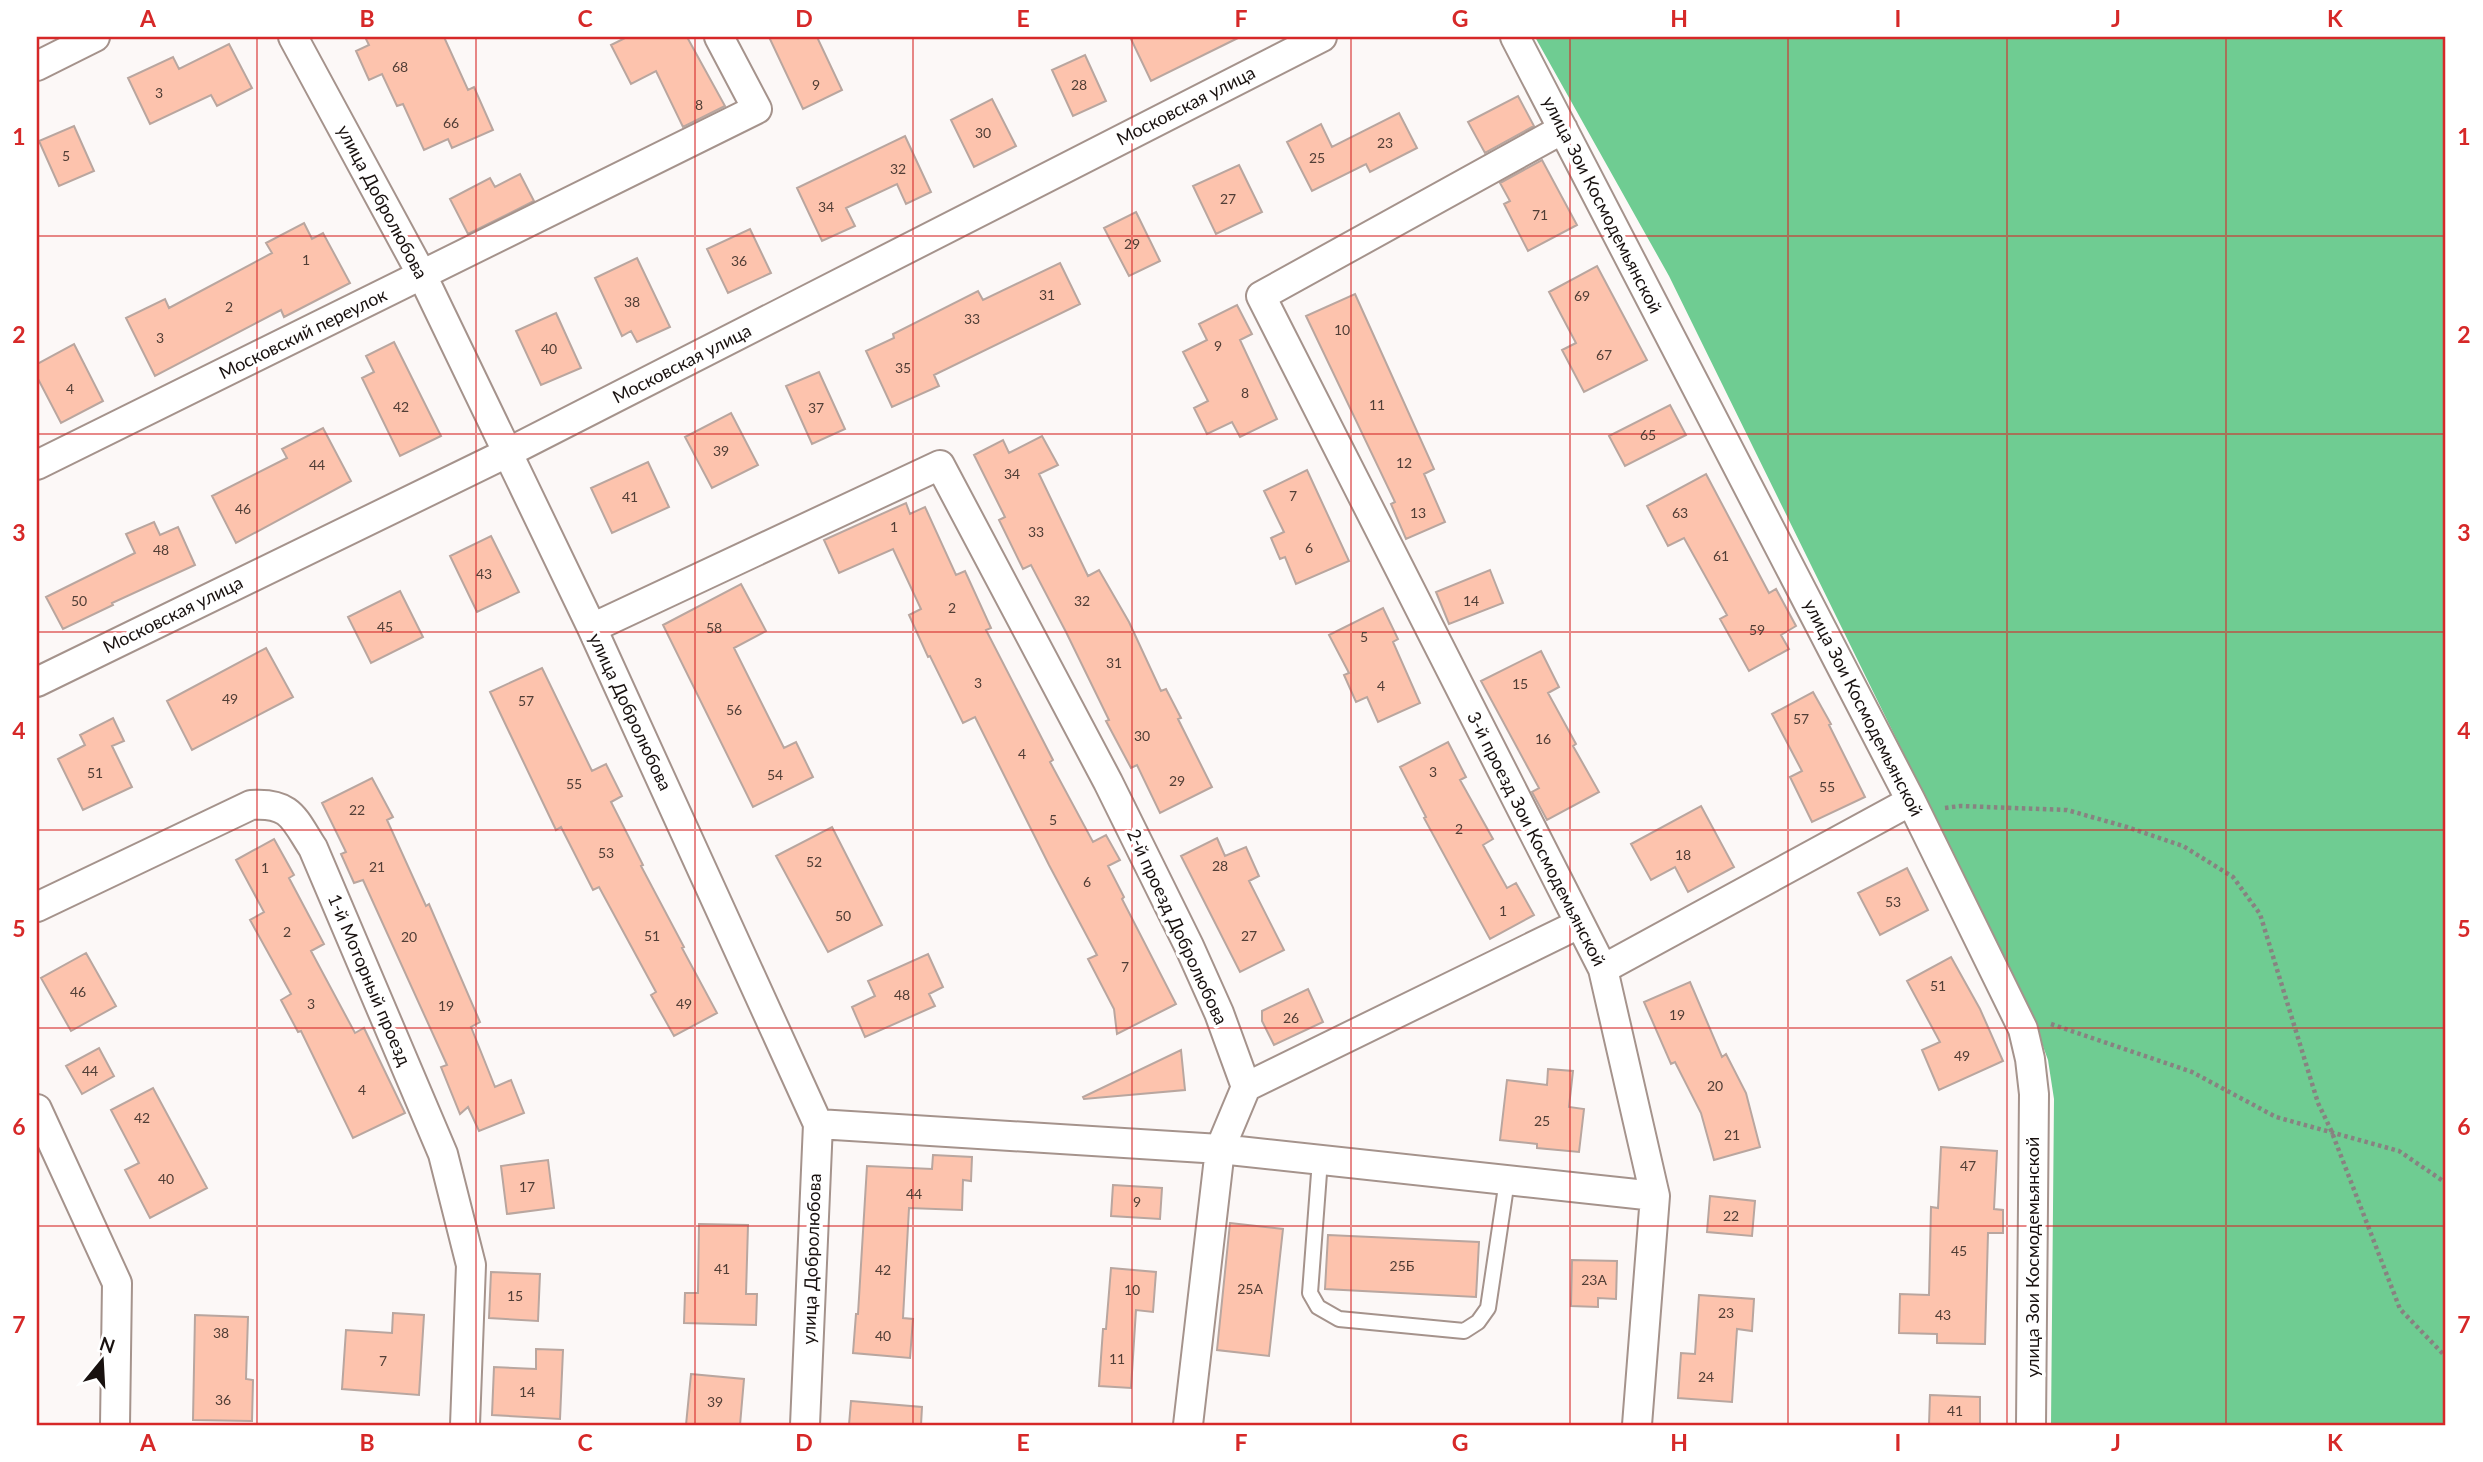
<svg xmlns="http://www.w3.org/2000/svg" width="2483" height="1462" font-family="Lato,sans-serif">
<rect width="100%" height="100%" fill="#fcf8f7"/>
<path fill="#6fcc92" d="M1535,37H2446V1425H2051L2054,1099L2048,1060L2031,1013L1669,276Z"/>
<path fill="#fdc3ad" stroke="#b9a69f" stroke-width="2" d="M365,37H444L468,90L474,87L493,130L452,148L448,139L424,150L403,104L397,106L382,74L369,80L356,51L369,45Z
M627,37H687L725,106L683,127L656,71L631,84L611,45Z
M769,37H817L842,90L803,109Z
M1130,37H1240L1151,81Z
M229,44L252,88L217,106L211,95L150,124L128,78L173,57L179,69Z
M1085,55L1106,101L1073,116L1052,70Z
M1518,96L1534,126L1485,153L1468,122Z
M992,99L1016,146L974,167L951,120Z
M1399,113L1417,148L1370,172L1366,164L1312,191L1287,142L1321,124L1332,147Z
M74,126L94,171L59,186L39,141Z
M905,136L931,192L906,204L897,184L846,208L855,226L822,241L797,188Z
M1542,160L1577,225L1528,251L1504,204L1510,201L1500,183Z
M1239,165L1262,212L1216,234L1193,186Z
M520,174L534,201L468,234L450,199L490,178L495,187Z
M1136,212L1160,261L1129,276L1104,228Z
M304,223L312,239L323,233L350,283L284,317L281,310L155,376L126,318L165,299L169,308L272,253L266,243Z
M750,229L771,273L728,293L707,249Z
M637,258L670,327L637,342L631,331L622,336L595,278Z
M1060,263L1080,304L934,375L939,386L892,407L866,351L894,338L893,334L978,291L983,300Z
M1597,266L1647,360L1584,392L1562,350L1576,343L1549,292Z
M1355,294L1434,469L1424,474L1445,522L1406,539L1391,504L1395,502L1306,316Z
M1237,305L1252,334L1240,340L1277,419L1240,437L1232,422L1207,434L1194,408L1208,401L1183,352L1207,340L1199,324Z
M556,313L581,368L541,385L516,331Z
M394,342L441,436L400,456L362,378L374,372L366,356Z
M74,344L103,401L61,423L37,377V364Z
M819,372L845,429L812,444L786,386Z
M1670,405L1686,435L1625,466L1609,436Z
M731,413L758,465L712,488L685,437Z
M323,428L351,481L236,543L212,496L287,458L282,449Z
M1042,436L1058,465L1039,474L1088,576L1099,570L1129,622L1161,691L1166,689L1181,718L1178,719L1212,787L1160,813L1137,765L1131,768L1106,721L1109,720L1066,632L1031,565L1023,569L999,520L1005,517L974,455L1003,440L1009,453Z
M648,462L669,507L612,533L591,488Z
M1307,470L1349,561L1296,584L1285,557L1280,559L1271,538L1284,532L1264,491Z
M1706,474L1769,593L1776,589L1796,626L1781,635L1789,649L1749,671L1720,619L1727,615L1684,538L1668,546L1647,506Z
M906,503L910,514L925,507L956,575L965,571L991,628L986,630L1053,760L1050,762L1093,842L1106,835L1120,860L1108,866L1124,897L1122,899L1176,1004L1117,1034L1114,1009L1088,959L1097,955L1049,865L975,717L963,723L930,656L928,657L909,615L921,609L893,549L839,573L824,540Z
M154,522L160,535L178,527L195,565L112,603L113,605L63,629L46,597L135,553L126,534Z
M491,536L519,592L477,612L450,556Z
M1490,570L1503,603L1449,624L1436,592Z
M741,584L766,631L734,648L784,748L796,742L813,777L753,807L663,625Z
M400,591L423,637L371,663L348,617Z
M1383,608L1398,639L1393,642L1420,703L1378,722L1367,697L1356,702L1344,675L1349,673L1329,635Z
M266,648L293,697L192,750L167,701Z
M1541,651L1559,687L1548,693L1576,744L1573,746L1599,792L1547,820L1532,792L1539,788L1481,681Z
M542,668L592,771L606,764L622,796L611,802L643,865L641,866L684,947L682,948L717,1013L674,1036L651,995L656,992L599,887L593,890L561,827L556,830L490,692Z
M1813,692L1831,724L1829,725L1865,797L1812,822L1790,777L1802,771L1772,714Z
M113,718L124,741L112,746L132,787L83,810L58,759L85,745L80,735Z
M1448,742L1466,777L1460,780L1493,839L1483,845L1507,888L1516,883L1534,915L1490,939L1424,818L1426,817L1400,767Z
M372,778L393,817L387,820L426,906L429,904L480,1022L471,1027L495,1087L511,1080L524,1113L479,1131L468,1107L460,1114L441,1067L447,1065L363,880L354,883L341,854L346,852L322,803Z
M1701,806L1734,867L1688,892L1675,867L1651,880L1631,844Z
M832,827L882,925L828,952L776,856Z
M1217,838L1225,856L1246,847L1259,876L1249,881L1284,950L1240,972L1181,856Z
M274,839L294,875L289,878L324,944L311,951L355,1033L364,1028L405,1113L353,1138L301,1031L298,1032L281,1000L291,994L250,920L264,912L236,860Z
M1907,868L1928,910L1880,935L1858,893Z
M86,953L116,1006L71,1031L41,978Z
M928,954L943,987L929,994L935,1006L865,1037L852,1007L875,996L868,981Z
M1951,957L1980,1009L2003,1061L1939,1090L1922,1050L1940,1042L1907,981Z
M1690,982L1722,1057L1726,1054L1746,1093L1760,1147L1714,1160L1701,1113L1675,1062L1671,1064L1644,1002Z
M1308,989L1323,1022L1274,1045L1262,1021V1011Z
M99,1048L114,1076L82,1094L66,1066Z
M1181,1050L1185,1090L1084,1099L1083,1097Z
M1548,1069L1573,1071L1569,1107L1584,1109L1579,1152L1537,1148V1144L1500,1140L1507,1080L1547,1085Z
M153,1088L207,1188L150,1218L125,1170L139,1163L111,1110Z
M1941,1147L1997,1151L1994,1209L2003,1210V1233H1988L1985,1344L1937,1343V1334L1899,1333L1900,1294L1929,1295L1931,1207L1938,1208Z
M933,1155L972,1157L971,1181L963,1180L962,1210L909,1208L903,1318L913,1319L910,1358L853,1353L856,1314H858L867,1166L932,1169Z
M548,1160L554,1208L507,1214L501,1166Z
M1113,1185L1162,1188L1160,1219L1111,1216Z
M1710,1196L1755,1201L1752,1236L1707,1232Z
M1230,1223L1283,1229L1269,1356L1217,1350Z
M699,1224L748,1225L746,1294H757L756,1325L684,1323L685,1293H698Z
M1328,1235L1479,1242L1476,1297L1325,1289Z
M1572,1260L1617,1261L1616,1299L1598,1298V1307L1571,1306Z
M1111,1268L1156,1272L1153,1312L1136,1310L1131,1388L1099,1386L1103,1329H1106Z
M491,1272L540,1274L538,1321L489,1318Z
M1699,1295L1754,1299L1752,1331L1737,1329L1732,1402L1678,1398L1681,1353L1695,1354Z
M393,1313L424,1315L419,1395L342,1389L346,1330L392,1333Z
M195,1315L248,1317L246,1379L253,1380L252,1421L193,1420Z
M536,1349L563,1350L560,1419L492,1415L494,1367L536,1369Z
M691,1374L744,1379L740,1425H686Z
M1930,1395L1980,1397V1425H1929Z
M851,1401L922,1407L921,1425H849Z"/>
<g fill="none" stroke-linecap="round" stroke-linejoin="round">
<defs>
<path id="lane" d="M1320,1160L1310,1293L1318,1307L1339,1319L1464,1331L1478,1322L1488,1308L1507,1180"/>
<path id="street" d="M293,37L422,275L592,628L818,1124L805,1425
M1515,37L1911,801L2023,1029L2030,1059L2034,1094L2031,1425
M37,66L95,37
M1563,129L1261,296L1603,969L1655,1196L1637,1425
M37,465L757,109L719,37
M592,628L940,465L1108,782L1189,946L1219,1013L1246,1087L1220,1149L1188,1425
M37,682L507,453L1322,37
M37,907L251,805C291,802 294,819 313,848L443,1154L471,1265L465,1425
M1603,969L1911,801
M1246,1087L1579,924
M37,1109L117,1283L115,1425
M818,1124L1220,1149L1655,1196"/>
</defs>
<use href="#lane" stroke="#a5938c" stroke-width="18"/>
<use href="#street" stroke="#a5938c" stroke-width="32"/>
<path stroke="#888281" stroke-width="4.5" stroke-dasharray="3.5 3.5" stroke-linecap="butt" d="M1945,808L1960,806L2067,810L2127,827L2183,846L2233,877L2260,914L2318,1103L2331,1130L2400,1309L2446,1357
M2051,1024L2192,1072L2276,1117L2399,1151L2446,1183"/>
<use href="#lane" stroke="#fff" stroke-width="14"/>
<use href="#street" stroke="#fff" stroke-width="28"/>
</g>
<path fill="none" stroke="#d62828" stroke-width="2" stroke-opacity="0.55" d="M257,37V1425M476,37V1425M695,37V1425M913,37V1425M1132,37V1425M1351,37V1425M1570,37V1425M1788,37V1425M2007,37V1425M2226,37V1425M37,236H2446M37,434H2446M37,632H2446M37,830H2446M37,1028H2446M37,1226H2446"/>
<g text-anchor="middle" stroke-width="7" stroke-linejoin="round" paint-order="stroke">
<g font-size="14" fill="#513e36">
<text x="400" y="72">68</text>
<text x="816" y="90">9</text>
<text x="1079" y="90">28</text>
<text x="159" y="98">3</text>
<text x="699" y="110">8</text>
<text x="451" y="128">66</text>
<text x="983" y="138">30</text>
<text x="1385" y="148">23</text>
<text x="66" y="161">5</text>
<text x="1317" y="163">25</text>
<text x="898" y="174">32</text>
<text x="1228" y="204">27</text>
<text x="826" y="212">34</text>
<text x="1540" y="220">71</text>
<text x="1132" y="249">29</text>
<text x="306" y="265">1</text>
<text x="739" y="266">36</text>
<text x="1047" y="300">31</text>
<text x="1582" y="301">69</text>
<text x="632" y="307">38</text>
<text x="229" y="312">2</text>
<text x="972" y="324">33</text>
<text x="1342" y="335">10</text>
<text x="160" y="343">3</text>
<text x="1218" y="351">9</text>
<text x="549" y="354">40</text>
<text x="1604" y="360">67</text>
<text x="903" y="373">35</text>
<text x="70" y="394">4</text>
<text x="1245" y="398">8</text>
<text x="1377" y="410">11</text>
<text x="401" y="412">42</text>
<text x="816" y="413">37</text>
<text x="1648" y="440">65</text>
<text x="721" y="456">39</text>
<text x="1404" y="468">12</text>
<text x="317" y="470">44</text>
<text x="1012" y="479">34</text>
<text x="1293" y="501">7</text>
<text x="630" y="502">41</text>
<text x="243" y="514">46</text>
<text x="1418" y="518">13</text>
<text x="1680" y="518">63</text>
<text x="894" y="532">1</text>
<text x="1036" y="537">33</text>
<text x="1309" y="553">6</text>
<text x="161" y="555">48</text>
<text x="1721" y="561">61</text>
<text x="484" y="579">43</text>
<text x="79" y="606">50</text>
<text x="1082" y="606">32</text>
<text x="1471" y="606">14</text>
<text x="952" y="613">2</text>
<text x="385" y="632">45</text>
<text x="714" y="633">58</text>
<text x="1757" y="635">59</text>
<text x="1364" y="642">5</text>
<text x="1114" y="668">31</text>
<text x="978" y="688">3</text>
<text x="1520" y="689">15</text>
<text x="1381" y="691">4</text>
<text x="230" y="704">49</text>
<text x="526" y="706">57</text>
<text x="734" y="715">56</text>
<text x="1801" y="724">57</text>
<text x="1142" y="741">30</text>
<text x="1543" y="744">16</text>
<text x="1022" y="759">4</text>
<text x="1433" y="777">3</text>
<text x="95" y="778">51</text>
<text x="775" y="780">54</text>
<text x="1177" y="786">29</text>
<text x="574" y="789">55</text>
<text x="1827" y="792">55</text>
<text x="357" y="815">22</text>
<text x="1053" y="825">5</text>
<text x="1459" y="834">2</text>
<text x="606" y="858">53</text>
<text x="1683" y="860">18</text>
<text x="814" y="867">52</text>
<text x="1220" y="871">28</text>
<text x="377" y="872">21</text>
<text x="265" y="873">1</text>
<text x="1087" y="887">6</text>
<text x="1893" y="907">53</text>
<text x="1503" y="916">1</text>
<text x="843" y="921">50</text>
<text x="287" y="937">2</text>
<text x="652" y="941">51</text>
<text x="1249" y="941">27</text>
<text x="409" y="942">20</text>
<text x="1125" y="972">7</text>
<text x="1938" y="991">51</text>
<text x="78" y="997">46</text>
<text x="902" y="1000">48</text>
<text x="311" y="1009">3</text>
<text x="684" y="1009">49</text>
<text x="446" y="1011">19</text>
<text x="1677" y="1020">19</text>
<text x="1291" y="1023">26</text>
<text x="1962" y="1061">49</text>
<text x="90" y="1076">44</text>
<text x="1715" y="1091">20</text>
<text x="362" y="1095">4</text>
<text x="142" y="1123">42</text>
<text x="1542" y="1126">25</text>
<text x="1732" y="1140">21</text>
<text x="1968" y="1171">47</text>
<text x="166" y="1184">40</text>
<text x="527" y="1192">17</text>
<text x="914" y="1199">44</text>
<text x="1137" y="1207">9</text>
<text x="1731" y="1221">22</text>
<text x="1959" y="1256">45</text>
<text x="1402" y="1271">25Б</text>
<text x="722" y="1274">41</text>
<text x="883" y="1275">42</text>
<text x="1594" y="1285">23А</text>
<text x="1250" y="1294">25А</text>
<text x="1132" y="1295">10</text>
<text x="515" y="1301">15</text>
<text x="1726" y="1318">23</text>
<text x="1943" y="1320">43</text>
<text x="221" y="1338">38</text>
<text x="883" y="1341">40</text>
<text x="1117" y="1364">11</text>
<text x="383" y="1366">7</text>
<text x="1706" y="1382">24</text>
<text x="527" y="1397">14</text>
<text x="223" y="1405">36</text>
<text x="715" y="1407">39</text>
<text x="1955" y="1416">41</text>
</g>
<g font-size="18" fill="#18110f" stroke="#fff">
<text transform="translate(1186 106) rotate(-27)" y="6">Московская улица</text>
<text transform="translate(382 202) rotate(62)" y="6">улица Добролюбова</text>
<text transform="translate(1602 205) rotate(63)" y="6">улица Зои Космодемьянской</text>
<text transform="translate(303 334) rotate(-26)" y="6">Московский переулок</text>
<text transform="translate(682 364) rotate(-27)" y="6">Московская улица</text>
<text transform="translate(173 615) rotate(-26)" y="6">Московская улица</text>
<text transform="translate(1863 708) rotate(63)" y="6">улица Зои Космодемьянской</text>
<text transform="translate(630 712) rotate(65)" y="6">улица Добролюбова</text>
<text transform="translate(1536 839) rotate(63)" y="6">3-й проезд Зои Космодемьянской</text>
<text transform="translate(1177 927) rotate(65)" y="6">2-й проезд Добролюбова</text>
<text transform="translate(369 980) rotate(67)" y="6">1-й Моторный проезд</text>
<text transform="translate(2033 1257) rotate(-90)" y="6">улица Зои Космодемьянской</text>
<text transform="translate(812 1259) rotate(-88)" y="6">улица Добролюбова</text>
</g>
</g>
<rect width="2483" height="1462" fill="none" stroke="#ffffff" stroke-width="77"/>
<g transform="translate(102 1361) rotate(18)" stroke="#ffffff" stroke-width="5" paint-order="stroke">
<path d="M0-5L12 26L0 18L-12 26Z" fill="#18110f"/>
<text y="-10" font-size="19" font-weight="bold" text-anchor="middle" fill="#18110f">N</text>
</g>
<rect x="38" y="38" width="2406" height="1386" fill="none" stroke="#d62828" stroke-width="2.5"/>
<g font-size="23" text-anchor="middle" font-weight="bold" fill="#d62828">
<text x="148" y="27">A</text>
<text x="367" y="27">B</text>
<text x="585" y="27">C</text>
<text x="804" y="27">D</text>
<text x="1023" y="27">E</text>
<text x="1241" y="27">F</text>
<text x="1460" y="27">G</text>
<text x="1679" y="27">H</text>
<text x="1898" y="27">I</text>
<text x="2116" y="27">J</text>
<text x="2335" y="27">K</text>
<text x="19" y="145">1</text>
<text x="2464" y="145">1</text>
<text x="19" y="343">2</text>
<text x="2464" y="343">2</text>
<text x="19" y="541">3</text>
<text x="2464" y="541">3</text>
<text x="19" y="739">4</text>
<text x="2464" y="739">4</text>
<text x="19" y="937">5</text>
<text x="2464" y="937">5</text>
<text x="19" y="1135">6</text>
<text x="2464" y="1135">6</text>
<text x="19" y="1333">7</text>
<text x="2464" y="1333">7</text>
<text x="148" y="1451">A</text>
<text x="367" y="1451">B</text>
<text x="585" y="1451">C</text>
<text x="804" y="1451">D</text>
<text x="1023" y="1451">E</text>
<text x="1241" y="1451">F</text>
<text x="1460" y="1451">G</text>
<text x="1679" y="1451">H</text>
<text x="1898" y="1451">I</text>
<text x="2116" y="1451">J</text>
<text x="2335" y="1451">K</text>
</g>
</svg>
